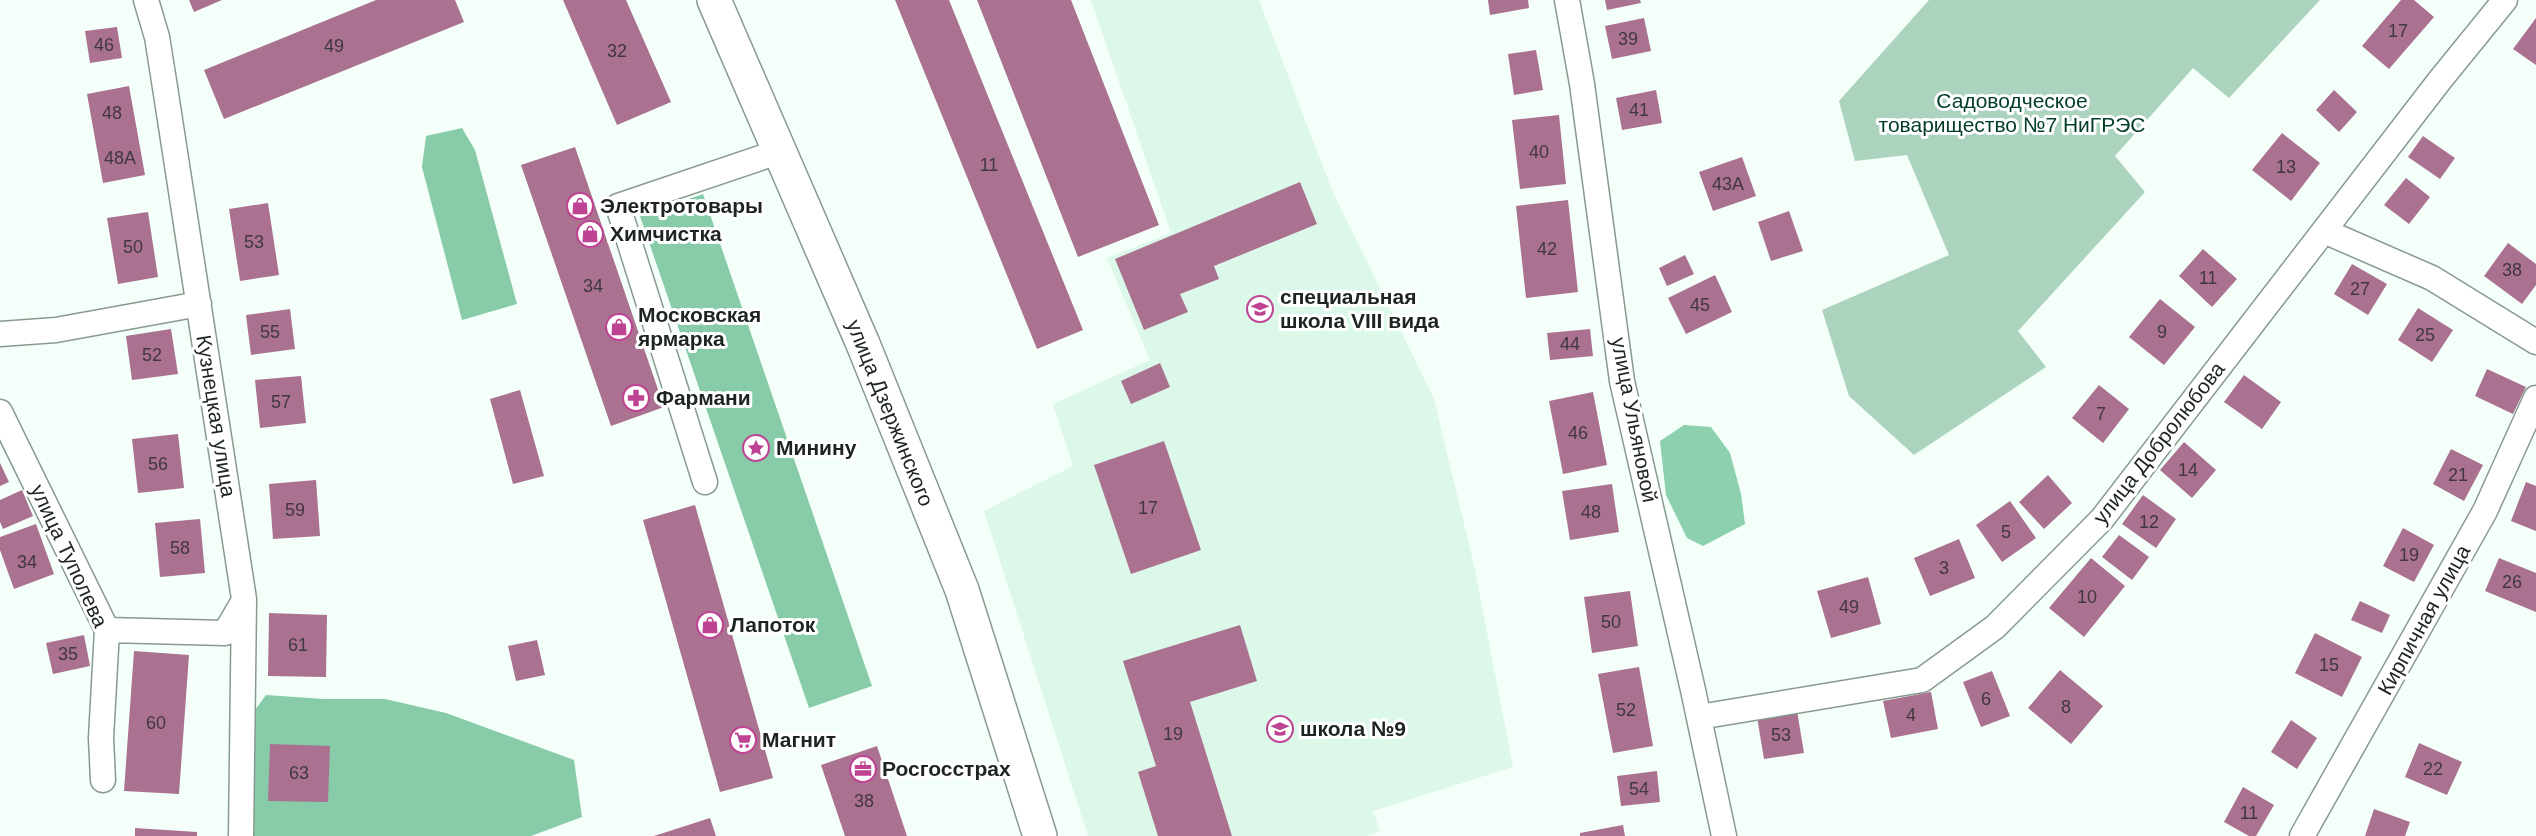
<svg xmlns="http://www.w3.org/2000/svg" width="2536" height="836" font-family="Arial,sans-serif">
<rect width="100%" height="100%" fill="#f3fff8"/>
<path fill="#dcf8e9" d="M1091,0H1259L1332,190L1434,399L1474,565L1513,767L1373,811L1380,831L1367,836H1088L984,511L1073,466L1053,404L1150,360L1107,258L1171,233Z"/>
<path fill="#abd3be" d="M1929,0H2320L2229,98L2193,68L2115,156L2145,192L2018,331L2046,367L1914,455L1849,396L1822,310L1949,255L1907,155L1855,161L1839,101Z"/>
<path fill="#87cba9" d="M462,128L475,150L517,304L462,320L422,167L426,136Z
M703,194L872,686L809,708L640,216Z
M266,695L324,699H385L446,713L574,760L582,817L531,836H251L255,710Z"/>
<path fill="#8cd0af" d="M1684,425L1711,427L1730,453L1741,494L1745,524L1703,546L1687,538L1666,495L1660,441Z"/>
<path fill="#aa7191" d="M189,0H222L194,12Z
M376,0H455L464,22L224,119L204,70Z
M563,0H626L671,102L617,125Z
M895,0H949L1083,330L1037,349Z
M977,0H1071L1159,225L1078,257Z
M1488,0H1528L1529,8L1490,15Z
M1605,0H1640L1641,3L1607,10Z
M2401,0H2414L2434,17L2389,69L2362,46Z
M1644,18L1651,51L1612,59L1605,26Z
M2536,18V65L2513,49Z
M117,27L122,58L90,63L85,31Z
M1536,50L1543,90L1514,95L1508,54Z
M129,86L145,175L103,183L87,94Z
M1656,90L1662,123L1622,130L1616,98Z
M2334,90L2357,112L2339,132L2316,110Z
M1559,115L1566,184L1520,189L1512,120Z
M2282,133L2320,163L2291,201L2252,170Z
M2423,136L2455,158L2440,179L2408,157Z
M575,147L664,407L611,426L521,165Z
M1742,157L1756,196L1713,211L1699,172Z
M2406,178L2430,197L2409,224L2384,205Z
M1300,182L1317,224L1214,266L1219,279L1180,294L1188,312L1144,330L1115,259Z
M1568,200L1578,292L1526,298L1516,206Z
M268,203L279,275L240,281L229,209Z
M1789,211L1803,251L1771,261L1758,222Z
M148,212L158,277L118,284L107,218Z
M2508,243L2536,264V285L2522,304L2484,276Z
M2203,249L2237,279L2212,307L2179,276Z
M1685,255L1694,274L1667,286L1659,268Z
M2352,264L2387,284L2368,315L2334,294Z
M1715,275L1732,312L1686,334L1668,298Z
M2160,299L2195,327L2164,365L2129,337Z
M2418,308L2453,330L2432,362L2398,340Z
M290,309L295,349L251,355L246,315Z
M171,329L178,374L132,380L126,336Z
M1590,329L1593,356L1550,360L1547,333Z
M1160,363L1170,387L1131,404L1121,381Z
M2487,369L2526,387L2513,414L2475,396Z
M2244,375L2281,402L2262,429L2224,402Z
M301,376L306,423L260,428L255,380Z
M2099,385L2129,409L2103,443L2072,418Z
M520,390L544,476L513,484L490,399Z
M1593,392L1607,465L1563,474L1549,401Z
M178,434L184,488L138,493L132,439Z
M1164,441L1201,550L1131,574L1094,465Z
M2184,442L2216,470L2192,498L2160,470Z
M2451,449L2483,465L2464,501L2433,484Z
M0,463L9,482L0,486Z
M2048,475L2072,503L2044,529L2019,502Z
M316,480L320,536L273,539L269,484Z
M2526,482L2536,486V531L2511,521Z
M1612,484L1619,532L1570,540L1562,491Z
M22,490L33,516L3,529L0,522V500Z
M2143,495L2176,519L2156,548L2122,524Z
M2010,501L2036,538L2002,562L1976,525Z
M695,505L773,778L720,792L643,520Z
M200,519L205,573L160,577L155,523Z
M36,524L54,574L14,589L0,550V537Z
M2403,528L2434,545L2414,582L2383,566Z
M2119,535L2149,557L2132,580L2102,557Z
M1959,539L1975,578L1930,596L1914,558Z
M2091,558L2125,586L2084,637L2049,608Z
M2499,558L2536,573V612L2485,591Z
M1868,577L1881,624L1831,638L1817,591Z
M1630,591L1638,646L1592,653L1584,597Z
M2360,601L2390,615L2382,633L2351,620Z
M269,613L327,615L326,677L268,676Z
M1240,625L1257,681L1190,702L1232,836H1158L1138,772L1156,766L1123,661Z
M2315,633L2362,657L2342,697L2295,673Z
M84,635L90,666L53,674L46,643Z
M537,640L545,675L516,681L508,646Z
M134,651L189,655L179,794L124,791Z
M1639,667L1653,746L1613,753L1598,674Z
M2060,670L2103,706L2071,744L2028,708Z
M1992,671L2010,716L1981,727L1963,682Z
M1931,692L1938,729L1891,738L1883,701Z
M1797,711L1804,753L1764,759L1757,717Z
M2291,720L2317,738L2297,769L2271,752Z
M2419,743L2462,762L2447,795L2405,777Z
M270,744L330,746L328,802L268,801Z
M877,746L907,836H845L821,765Z
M1657,771L1660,802L1621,806L1617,776Z
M2243,787L2274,805L2256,836H2249L2224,822Z
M2374,809L2410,822L2405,836H2365Z
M710,818L716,836H654Z
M1623,825L1625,836H1580V833Z
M135,828L197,832V836H135Z"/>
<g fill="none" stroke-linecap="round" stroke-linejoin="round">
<defs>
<path id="street" d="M146,0L157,37L164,81L244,599L241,836
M1567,0L1582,84L1622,381L1693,690L1724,836
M2324,231L2432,278L2536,342
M0,334L56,330L199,304
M0,412L107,630L101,738L103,780
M705,482L618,206L778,152
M107,630L225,633L243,602
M1699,717L1922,680L1995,627L2102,519L2440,80L2505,0
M2302,836L2485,511L2536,398"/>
<path id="secondary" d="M714,0L863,344L962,590L1040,836"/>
</defs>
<use href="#street" stroke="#889a90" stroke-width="27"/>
<use href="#secondary" stroke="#889a90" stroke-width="36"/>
<use href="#street" stroke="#fff" stroke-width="24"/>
<use href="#secondary" stroke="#fff" stroke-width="33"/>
</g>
<defs>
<symbol id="shop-ring" viewBox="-11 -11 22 22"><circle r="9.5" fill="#fff" stroke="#bf4393" stroke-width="1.5"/><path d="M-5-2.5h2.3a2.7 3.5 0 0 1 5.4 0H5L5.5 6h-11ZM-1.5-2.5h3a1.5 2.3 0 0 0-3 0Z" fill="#bf4393"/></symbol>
<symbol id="school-ring" viewBox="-11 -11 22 22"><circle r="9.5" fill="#fff" stroke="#bf4393" stroke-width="1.5"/><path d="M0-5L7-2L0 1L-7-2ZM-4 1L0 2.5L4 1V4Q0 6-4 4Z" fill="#bf4393"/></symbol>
<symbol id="pharmacy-ring" viewBox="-11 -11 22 22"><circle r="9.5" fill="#fff" stroke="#bf4393" stroke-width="1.5"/><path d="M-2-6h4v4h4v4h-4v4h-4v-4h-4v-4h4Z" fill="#bf4393"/></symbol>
<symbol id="sight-ring" viewBox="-11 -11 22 22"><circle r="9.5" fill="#fff" stroke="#bf4393" stroke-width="1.5"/><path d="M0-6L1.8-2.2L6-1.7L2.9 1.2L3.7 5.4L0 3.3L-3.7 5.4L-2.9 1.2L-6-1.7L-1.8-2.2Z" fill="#bf4393"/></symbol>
<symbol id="supermarket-ring" viewBox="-11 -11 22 22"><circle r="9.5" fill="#fff" stroke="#bf4393" stroke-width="1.5"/><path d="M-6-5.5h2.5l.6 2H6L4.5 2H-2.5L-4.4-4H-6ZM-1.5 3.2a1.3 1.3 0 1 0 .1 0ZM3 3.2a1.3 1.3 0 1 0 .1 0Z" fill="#bf4393"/></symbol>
<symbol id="office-ring" viewBox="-11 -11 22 22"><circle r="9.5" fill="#fff" stroke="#bf4393" stroke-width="1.5"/><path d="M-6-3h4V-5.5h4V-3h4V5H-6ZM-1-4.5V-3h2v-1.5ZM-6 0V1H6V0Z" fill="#bf4393"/></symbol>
</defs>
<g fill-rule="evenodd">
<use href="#shop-ring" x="565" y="191" width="30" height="30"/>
<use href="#shop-ring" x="575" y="219" width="30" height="30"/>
<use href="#school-ring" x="1245" y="294" width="30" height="30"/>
<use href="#shop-ring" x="604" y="312" width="30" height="30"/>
<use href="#pharmacy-ring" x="621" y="383" width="30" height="30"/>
<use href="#sight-ring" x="741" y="433" width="30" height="30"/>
<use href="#shop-ring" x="695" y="610" width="30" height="30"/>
<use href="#school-ring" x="1265" y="714" width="30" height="30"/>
<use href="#supermarket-ring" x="728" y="725" width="30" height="30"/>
<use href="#office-ring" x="848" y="754" width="30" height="30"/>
</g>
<g text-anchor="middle" stroke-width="6" stroke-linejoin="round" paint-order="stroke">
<g font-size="18" fill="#41383d">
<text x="2398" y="37">17</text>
<text x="1628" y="45">39</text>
<text x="104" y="51">46</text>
<text x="334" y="52">49</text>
<text x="617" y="57">32</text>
<text x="1639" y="116">41</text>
<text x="112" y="119">48</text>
<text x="1539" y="158">40</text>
<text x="120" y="164">48А</text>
<text x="989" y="171">11</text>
<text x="2286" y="173">13</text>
<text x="1728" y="190">43А</text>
<text x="254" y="248">53</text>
<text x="133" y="253">50</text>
<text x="1547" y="255">42</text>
<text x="2512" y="276">38</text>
<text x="2208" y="284">11</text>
<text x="593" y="292">34</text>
<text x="2360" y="295">27</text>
<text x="1700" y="311">45</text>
<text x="270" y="338">55</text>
<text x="2162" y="338">9</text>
<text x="2425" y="341">25</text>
<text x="1570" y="350">44</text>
<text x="152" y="361">52</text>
<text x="281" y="408">57</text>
<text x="2101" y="420">7</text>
<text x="1578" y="439">46</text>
<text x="158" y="470">56</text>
<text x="2188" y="476">14</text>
<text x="2458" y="481">21</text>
<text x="1148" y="514">17</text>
<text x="295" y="516">59</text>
<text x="1591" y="518">48</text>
<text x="2149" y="528">12</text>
<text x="2006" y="538">5</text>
<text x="180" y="554">58</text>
<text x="2409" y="561">19</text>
<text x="27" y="568">34</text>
<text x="1944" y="574">3</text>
<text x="2512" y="588">26</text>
<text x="2087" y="603">10</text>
<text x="1849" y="613">49</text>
<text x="1611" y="628">50</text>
<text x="298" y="651">61</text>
<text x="68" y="660">35</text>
<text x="2329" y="671">15</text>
<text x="1986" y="705">6</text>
<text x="2066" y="713">8</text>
<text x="1626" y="716">52</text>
<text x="1911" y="721">4</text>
<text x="156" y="729">60</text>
<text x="1173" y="740">19</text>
<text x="1781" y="741">53</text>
<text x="2433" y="775">22</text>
<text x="299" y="779">63</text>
<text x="1639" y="795">54</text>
<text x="864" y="807">38</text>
<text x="2249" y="819">11</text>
</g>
<g font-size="21" fill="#013d28" stroke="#fff">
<text x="2012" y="108">Садоводческое<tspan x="2012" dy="24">товарищество №7 НиГРЭС</tspan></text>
</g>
<g font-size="21" font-weight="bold" fill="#1e2521" stroke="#fff" text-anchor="start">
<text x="600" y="213">Электротовары</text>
<text x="610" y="241">Химчистка</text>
<text x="1280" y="304">специальная<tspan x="1280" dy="24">школа VIII вида</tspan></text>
<text x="638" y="322">Московская<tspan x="638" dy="24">ярмарка</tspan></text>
<text x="656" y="405">Фармани</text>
<text x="776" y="455">Минину</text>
<text x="730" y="632">Лапоток</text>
<text x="1300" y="736">школа №9</text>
<text x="762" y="747">Магнит</text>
<text x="882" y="776">Росгосстрах</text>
</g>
<g font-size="21" fill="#1e2521" stroke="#fff">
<text transform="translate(890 413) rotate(68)" y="7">улица Дзержинского</text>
<text transform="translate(216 416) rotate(81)" y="7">Кузнецкая улица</text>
<text transform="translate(1634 420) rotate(79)" y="7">улица Ульяновой</text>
<text transform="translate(2159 443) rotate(-52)" y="7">улица Добролюбова</text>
<text transform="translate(69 556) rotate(65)" y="7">улица Туполева</text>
<text transform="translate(2424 620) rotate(-61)" y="7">Кирпичная улица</text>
</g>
</g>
</svg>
